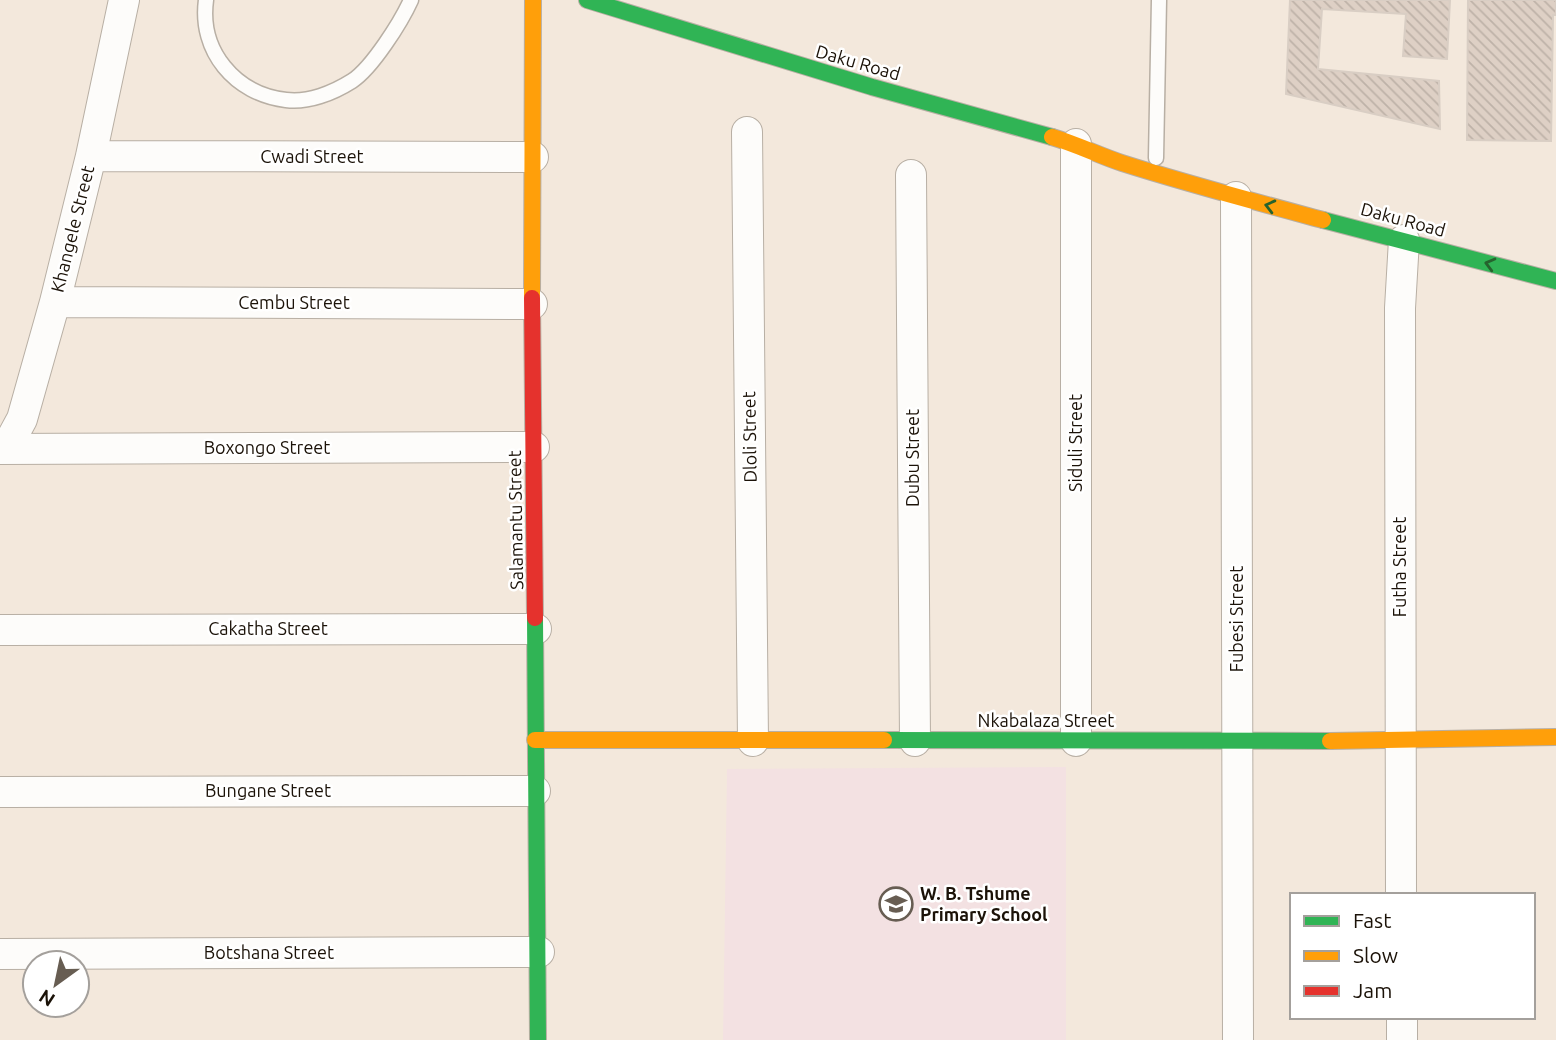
<svg xmlns="http://www.w3.org/2000/svg" width="1556" height="1040" font-family="Ubuntu,sans-serif">
<defs>
<pattern id="building-back-hatch" width="6" height="6" patternUnits="userSpaceOnUse" patternTransform="scale(1.75)"><rect width="6" height="6" fill="#ded0c5"/><path d="M-1 5l2 2M0 0l6 6M5-1l2 2" fill="none" stroke="#beb2a8"/></pattern>
</defs>
<rect width="100%" height="100%" fill="#f3e8dc"/>
<path fill="#f3e1e2" d="M1066,767V1040H723L727,769Z"/>
<path fill="url(#building-back-hatch)" stroke="#d9cec4" stroke-width="2" d="M1290,0H1450L1447,59L1403,56L1406,14L1322,9L1318,69L1439,81L1440,129L1286,94Z
M1468,0H1556V15H1553L1551,141L1467,140Z"/>
<g fill="none" stroke-linecap="round" stroke-linejoin="round">
<defs>
<path id="lane" d="M206,0C199,51 235,94 286,100C308,103 333,93 352,81C372,68 401,22 411,0
M1156,158L1159,0"/>
<path id="street" d="M747,132L753,741
M91,156L533,157
M911,175L915,741
M1236,197L1238,1040
M55,302L532,304
M0,447L10,441L22,419L55,302L91,156L124,0
M0,449L534,447
M0,630L536,629
M1076,741V144
M0,792L535,791
M1401,895L1400,308L1404,240
M0,954L539,952
M1402,1017V1040"/>
<path id="fast" d="M587,0L872,87L1052,137
M1323,220L1556,281
M535,618L538,1040
M884,740L1330,741"/>
<path id="slow" d="M1052,137C1076,144 1098,155 1122,163C1188,184 1256,202 1323,220
M532,298L533,0
M535,740H884
M1330,741L1556,737"/>
<path id="jam" d="M532,298L535,618"/>
</defs>
<use href="#lane" stroke="#b8afa4" stroke-width="17"/>
<use href="#street" stroke="#b8afa4" stroke-width="32"/>
<use href="#fast" stroke="#b8afa4" stroke-width="18"/>
<use href="#slow" stroke="#b8afa4" stroke-width="18"/>
<use href="#jam" stroke="#b8afa4" stroke-width="18"/>
<use href="#lane" stroke="#fdfcfa" stroke-width="14"/>
<use href="#street" stroke="#fdfcfa" stroke-width="30"/>
<use href="#fast" stroke="#30b455" stroke-width="16"/>
<use href="#slow" stroke="#ff9f0a" stroke-width="16"/>
<use href="#jam" stroke="#e5322d" stroke-width="16"/>
</g>
<defs><path id="oneway-chevron" d="M-2-3.5L2.5 0L-2 3.5" fill="none" stroke-width="1.6" stroke-linecap="round" stroke-linejoin="round" transform="scale(1.75)"/></defs>
<g stroke="#26632e">
<use href="#oneway-chevron" transform="translate(1270 206) rotate(-166)"/>
<use href="#oneway-chevron" transform="translate(1490 264) rotate(-165)"/>
</g>
<defs>
<symbol id="school-ring" viewBox="-11 -11 22 22"><circle r="9.5" fill="#fff" stroke="#675d52" stroke-width="1.5"/><path d="M0-5L7-2L0 1L-7-2ZM-4 1L0 2.5L4 1V4Q0 6-4 4Z" fill="#675d52"/></symbol>
</defs>
<g fill-rule="evenodd">
<use href="#school-ring" x="877" y="885" width="38" height="38"/>
</g>
<g text-anchor="middle" stroke-width="5" stroke-linejoin="round" paint-order="stroke">
<g font-size="18" fill="#1b1208" stroke="#fff">
<text transform="translate(858 63) rotate(16)" y="6">Daku Road</text>
<text x="312" y="163">Cwadi Street</text>
<text transform="translate(1403 220) rotate(15)" y="6">Daku Road</text>
<text transform="translate(73 229) rotate(-76)" y="6">Khangele Street</text>
<text x="294" y="309">Cembu Street</text>
<text transform="translate(750 437) rotate(-91)" y="6">Dloli Street</text>
<text transform="translate(1076 443) rotate(-90)" y="6">Siduli Street</text>
<text x="267" y="454">Boxongo Street</text>
<text transform="translate(913 458) rotate(-90)" y="6">Dubu Street</text>
<text transform="translate(516 520) rotate(-91)" y="6">Salamantu Street</text>
<text transform="translate(1400 567) rotate(-90)" y="6">Futha Street</text>
<text transform="translate(1237 619) rotate(-90)" y="6">Fubesi Street</text>
<text x="268" y="635">Cakatha Street</text>
<text x="1046" y="727">Nkabalaza Street</text>
<text x="268" y="797">Bungane Street</text>
<text x="269" y="959">Botshana Street</text>
</g>
<g font-size="18" font-weight="bold" fill="#1b1208" stroke="#fff" text-anchor="start">
<text x="920" y="900">W. B. Tshume<tspan x="920" dy="21">Primary School</tspan></text>
</g>
</g>
<rect x="1290" y="893" width="245" height="126" fill="#ffffff" stroke="#a4a09c" stroke-width="2"/>
<rect x="1304" y="916" width="35" height="10" fill="#30b455" stroke="#a4a09c" stroke-width="2"/>
<text x="1353" y="928" font-size="21" fill="#1b1208">Fast</text>
<rect x="1304" y="951" width="35" height="10" fill="#ff9f0a" stroke="#a4a09c" stroke-width="2"/>
<text x="1353" y="963" font-size="21" fill="#1b1208">Slow</text>
<rect x="1304" y="986" width="35" height="10" fill="#e5322d" stroke="#a4a09c" stroke-width="2"/>
<text x="1353" y="998" font-size="21" fill="#1b1208">Jam</text>
<g transform="translate(56 984) rotate(213)"><circle r="33" fill="#ffffff" stroke="#a4a09c" stroke-width="2"/>
<path d="M0-5L12 26L0 18L-12 26Z" fill="#675d52"/>
<text y="-10" font-size="19" font-weight="bold" text-anchor="middle" fill="#1b1208">N</text>
</g>
</svg>
